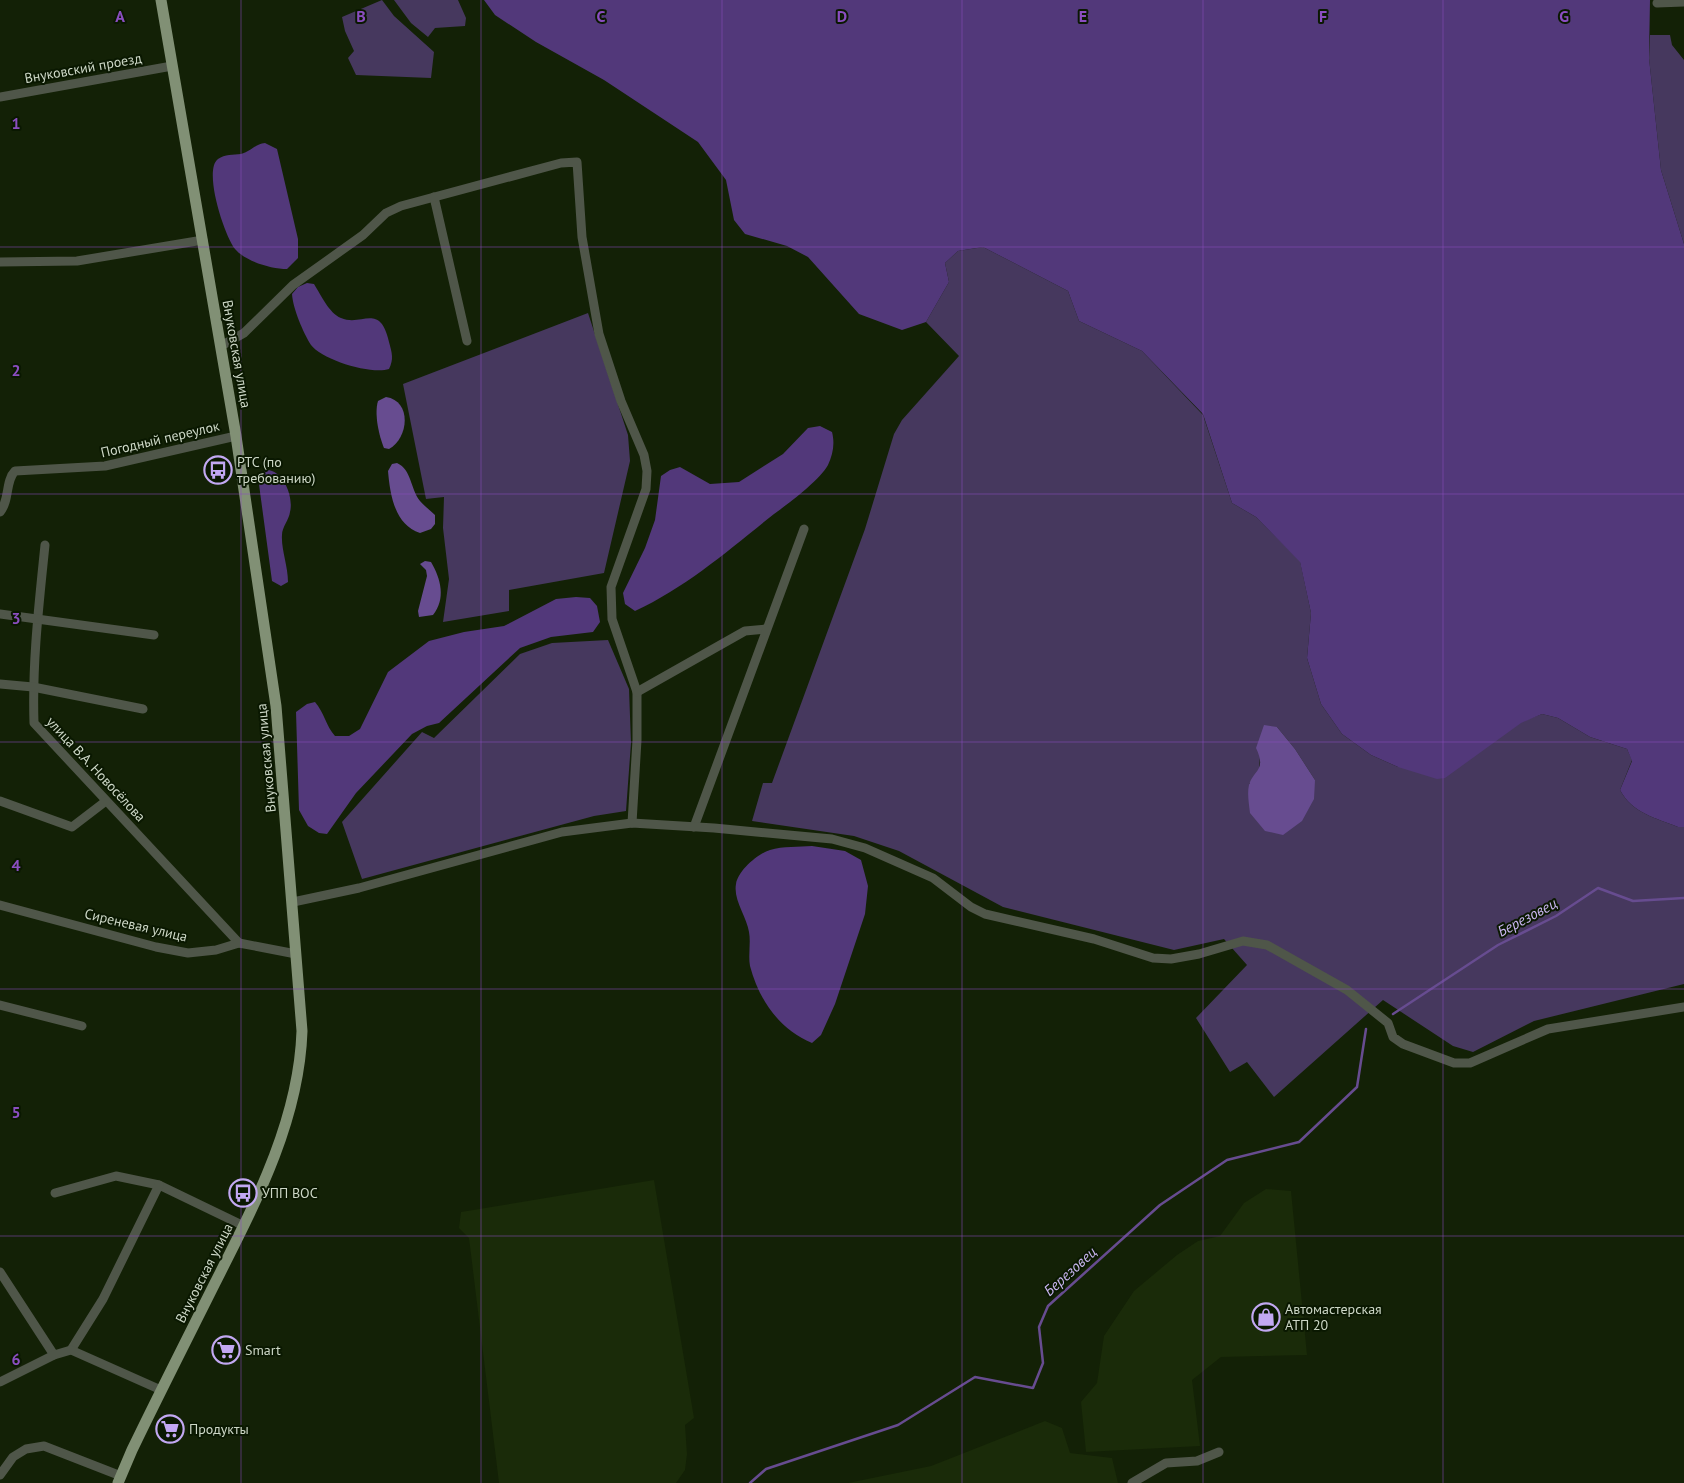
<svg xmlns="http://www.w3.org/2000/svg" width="1684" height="1483" font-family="'PT Sans',sans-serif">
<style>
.built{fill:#1a2b09}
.green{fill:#46385e;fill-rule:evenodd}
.forest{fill:#52387a}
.water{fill:#674c90}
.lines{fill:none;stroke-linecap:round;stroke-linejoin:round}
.stream{stroke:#674c90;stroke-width:2.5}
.minor{stroke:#4f5649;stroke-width:9}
.major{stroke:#819075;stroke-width:11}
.grid{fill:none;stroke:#8b4ec0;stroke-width:1;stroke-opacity:0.55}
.labels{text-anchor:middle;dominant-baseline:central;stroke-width:4;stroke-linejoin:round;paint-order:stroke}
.street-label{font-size:14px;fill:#cdd7c6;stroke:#0a1801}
.poi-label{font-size:14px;fill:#cdd7c6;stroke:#0a1801;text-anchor:start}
.water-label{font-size:15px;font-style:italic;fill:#cab6f1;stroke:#0a1801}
.grid-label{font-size:16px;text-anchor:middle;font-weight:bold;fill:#8b4ec0;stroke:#0a1801;stroke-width:4;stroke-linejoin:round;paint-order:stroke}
</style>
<rect width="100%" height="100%" fill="#132106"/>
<!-- built -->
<g class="built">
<path d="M654,1180l40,238 -9,7 2,29 -2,16 -9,13h-177l-30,-245 -10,-10 2,-16z"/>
<path d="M1266,1189l25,2 16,164 -86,2 -29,23 8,66 -114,6 -5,-50 16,-19 7,-47 30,-45 43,-36 21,-14 22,-5 24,-33z"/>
<path d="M1045,1421l17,7 8,25 42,5 6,25h-270l83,-17z"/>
</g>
<!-- green -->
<g class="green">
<path d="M382,0l12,16 40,36 -3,26 -75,-3 -8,-17 6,-7 -9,-20 -3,-14z"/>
<path d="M394,0h64l8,18 -1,8 -30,2 -7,9 -17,-14z"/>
<path d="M1650,35h20l2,10 12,15v184l-23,-74 -12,-112z"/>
<path d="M983,247l85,44 11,30 63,30 61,64 29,88 24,14 44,44 11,52 -4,45 14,46 21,30 29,21 27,12 144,-53 16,4 32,19 37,12 5,11 -12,30c12,23 36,28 58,37h6v157l-150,37 -61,31 -20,-6 -70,-46 -109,97 -27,-35 -17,10 -34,-54 51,-53 -23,-26 -50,11 -171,-43 -104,-56 -45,-15 -102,-15 11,-38h9l93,-254 29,-95 8,-14 57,-64 -33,-34 23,-40 -4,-19 13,-12zM1277,727l18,22 20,31 -66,4 10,-13 1,-15z"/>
<path d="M588,313l40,122 2,26 -26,112 -95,17v21l-66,11 6,-43 -6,-51 1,-31 -18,2 -23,-115z"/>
<path d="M608,640l21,49 2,54 -5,68 -32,5 -232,63 -20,-57 80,-90 12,6 86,-84 32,-11z"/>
</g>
<!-- forest -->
<g class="forest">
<path d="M484,0h1166l-1,58 12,112 23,74v583h-6c-22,-9 -46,-14 -58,-37l12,-29 -5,-12 -37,-12 -32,-19 -16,-4 -21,9 -76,55 -8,1 -39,-12 -27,-12 -29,-21 -21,-30 -14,-46 4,-45 -11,-51 -44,-45 -24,-14 -29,-89 -61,-63 -63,-30 -11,-30 -85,-44 -25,4 -13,12 4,19 -23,40 -24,8 -43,-16 -51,-57 -21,-11 -42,-12 -11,-14 -8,-40 -28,-38 -94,-62 -68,-38 -41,-27z"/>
<path d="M265,143l12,6 21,90v19l-11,11c-16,0 -42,-8 -52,-20 -11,-14 -32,-79 -17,-90 7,-5 15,-4 23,-5 9,-2 14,-10 24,-11z"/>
<path d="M307,283l7,1c7,11 15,29 27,34 21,9 39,-16 48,24 3,11 5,17 0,27 -17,6 -67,-9 -78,-24 -8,-13 -18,-36 -19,-51l6,-7z"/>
<path d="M820,426l12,6c3,12 1,22 -4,33 -8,15 -40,39 -54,49 -44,35 -87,73 -139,97l-10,-7 -2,-11 22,-45 10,-28 6,-44 9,-6 10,-3 30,17 29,-2 44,-28 25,-26z"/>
<path d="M266,470c17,-1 28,27 24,42 -1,8 -8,15 -8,23 -1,14 6,31 6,47l-7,4 -9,-5 -14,-104z"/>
<path d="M576,597l14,1 7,8 3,16 -7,10 -42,5 -31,11 -81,75 -12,3 -15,8 -56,59 -29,41 -8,-1 -11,-7 -9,-16 -3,-98 11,-8 8,-2c9,10 11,24 20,34h14l11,-7 28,-57 41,-31 35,-9 40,-6 52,-27z"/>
<path d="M812,846l33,5 16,9 7,26 -3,28 -30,90 -14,31 -9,8c-33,-14 -53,-43 -62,-77 -2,-11 1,-23 -1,-34 -2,-15 -16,-32 -13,-48 2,-13 21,-30 34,-34 13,-4 29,-3 42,-4z"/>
</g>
<!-- water -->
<g class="water">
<path d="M386,397c26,4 23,41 3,52l-5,-1c-5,-12 -10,-34 -6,-47z"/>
<path d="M397,463c15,7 13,25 23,38 4,5 10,9 15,14v9l-4,5 -11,4c-25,-8 -30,-38 -32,-62l4,-7z"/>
<path d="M425,561l6,1c10,17 15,37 2,53l-14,2 -1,-6 9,-35 -1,-6 -6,-6z"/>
<path d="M1264,725l13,2 18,22 20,31 -1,19 -12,22 -19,14 -18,-4 -15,-18c-1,-9 -3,-20 -1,-28 4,-15 18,-14 7,-37z"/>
</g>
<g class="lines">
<!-- stream -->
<g class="stream">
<path d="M1393,1014l105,-69 58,-29 42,-28 35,13 51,-3"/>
<path d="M750,1483l16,-14 132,-44 77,-48 58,11 10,-25 -4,-36 9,-21 112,-101 67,-45 72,-18 58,-55 9,-58"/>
</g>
<!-- minor -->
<g class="minor">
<path d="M1657,3l27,-1"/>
<path d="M0,97l172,-31"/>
<path d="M434,197l33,144"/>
<path d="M0,262l77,-1 126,-21"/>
<path d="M221,346l23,-13 49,-48 70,-50 23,-22 15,-7 160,-43 16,-1 5,75 17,97 22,67 23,54 3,16 -1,18 -35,98 1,32 25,73v48l-5,83"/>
<path d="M0,512c10,-12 5,-31 15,-41l90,-5 131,-30"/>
<path d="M45,545c-6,59 -13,118 -11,178l205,220"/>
<path d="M0,614l154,21"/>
<path d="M0,684l33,3 110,22"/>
<path d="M637,692l108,-61 21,-2"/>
<path d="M0,801l72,26 34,-26"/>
<path d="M694,827l110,-298"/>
<path d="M293,902l66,-14 203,-56 70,-9 82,5 118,11 33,9 68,30 38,29 14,7 109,25 59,19 18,1 28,-5 44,-13 24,4 80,45 41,33 5,14 10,7 51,19h16l78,-34 136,-22"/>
<path d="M0,905l156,42 32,6 28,-3 23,-7 57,11"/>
<path d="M0,1005l82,21"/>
<path d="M55,1193l61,-17 43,9 85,41"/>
<path d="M0,1272l54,83"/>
<path d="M71,1350l32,-51 56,-114"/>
<path d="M0,1382l54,-27 17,-5 90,40"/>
<path d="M0,1475l13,-18 13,-8 18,-3 77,30"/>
<path d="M1132,1483l34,-20 31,-2 22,-9"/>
</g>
<!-- major -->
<path class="major" d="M118,1483l14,-33c27,-56 55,-111 83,-167 40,-79 84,-162 87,-252l-26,-325 -40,-270 -75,-436"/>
</g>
<!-- grid -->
<path class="grid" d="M241,0v1483M481,0v1483M722,0v1483M962,0v1483M1203,0v1483M1443,0v1483M0,247h1684M0,494h1684M0,742h1684M0,989h1684M0,1236h1684"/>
<!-- icons -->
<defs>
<g id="bus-ring" transform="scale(1.4375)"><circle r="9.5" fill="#0a1801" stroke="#c2a8f2" stroke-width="1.5"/><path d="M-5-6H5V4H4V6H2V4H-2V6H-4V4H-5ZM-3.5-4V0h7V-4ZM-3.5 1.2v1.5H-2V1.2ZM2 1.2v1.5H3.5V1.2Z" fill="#c2a8f2"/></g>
<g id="shop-ring" transform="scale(1.4375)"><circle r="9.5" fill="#0a1801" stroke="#c2a8f2" stroke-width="1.5"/><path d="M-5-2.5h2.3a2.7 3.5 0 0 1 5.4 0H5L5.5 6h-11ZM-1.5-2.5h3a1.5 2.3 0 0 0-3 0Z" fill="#c2a8f2"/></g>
<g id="supermarket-ring" transform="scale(1.4375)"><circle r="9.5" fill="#0a1801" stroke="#c2a8f2" stroke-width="1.5"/><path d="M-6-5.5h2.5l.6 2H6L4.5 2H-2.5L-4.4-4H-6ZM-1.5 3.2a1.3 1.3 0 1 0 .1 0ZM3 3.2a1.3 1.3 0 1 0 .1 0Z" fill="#c2a8f2"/></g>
</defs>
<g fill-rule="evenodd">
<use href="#bus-ring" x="218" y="470"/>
<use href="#bus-ring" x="243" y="1193"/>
<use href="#shop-ring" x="1266" y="1317"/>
<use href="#supermarket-ring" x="226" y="1350"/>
<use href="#supermarket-ring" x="170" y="1429"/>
</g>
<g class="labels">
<!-- street labels -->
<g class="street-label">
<text transform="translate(83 68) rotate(-10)">Внуковский проезд</text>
<text transform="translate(237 354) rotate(80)">Внуковская улица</text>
<text transform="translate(160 439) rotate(-13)">Погодный переулок</text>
<text transform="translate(266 758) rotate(-95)">Внуковская улица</text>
<text transform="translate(96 769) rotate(47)">улица В.А. Новосёлова</text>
<text transform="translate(136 925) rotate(13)">Сиреневая улица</text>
<text transform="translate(204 1273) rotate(-63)">Внуковская улица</text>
</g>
<!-- poi labels -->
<g class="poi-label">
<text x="237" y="462">РТС (по<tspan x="237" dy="16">требованию)</tspan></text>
<text x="262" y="1193">УПП ВОС</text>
<text x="1285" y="1309">Автомастерская<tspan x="1285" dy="16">АТП 20</tspan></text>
<text x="245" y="1350">Smart</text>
<text x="189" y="1429">Продукты</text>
</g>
<!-- water labels -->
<g class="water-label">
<text transform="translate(1527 917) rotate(-28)">Березовец</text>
<text transform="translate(1070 1271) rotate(-42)">Березовец</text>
</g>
</g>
<g class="grid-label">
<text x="120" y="22">A</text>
<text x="361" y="22">B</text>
<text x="601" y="22">C</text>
<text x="842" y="22">D</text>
<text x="1083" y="22">E</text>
<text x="1323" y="22">F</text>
<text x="1564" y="22">G</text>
<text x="16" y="129">1</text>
<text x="16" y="376">2</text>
<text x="16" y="624">3</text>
<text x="16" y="871">4</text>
<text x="16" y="1118">5</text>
<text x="16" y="1365">6</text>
</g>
</svg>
